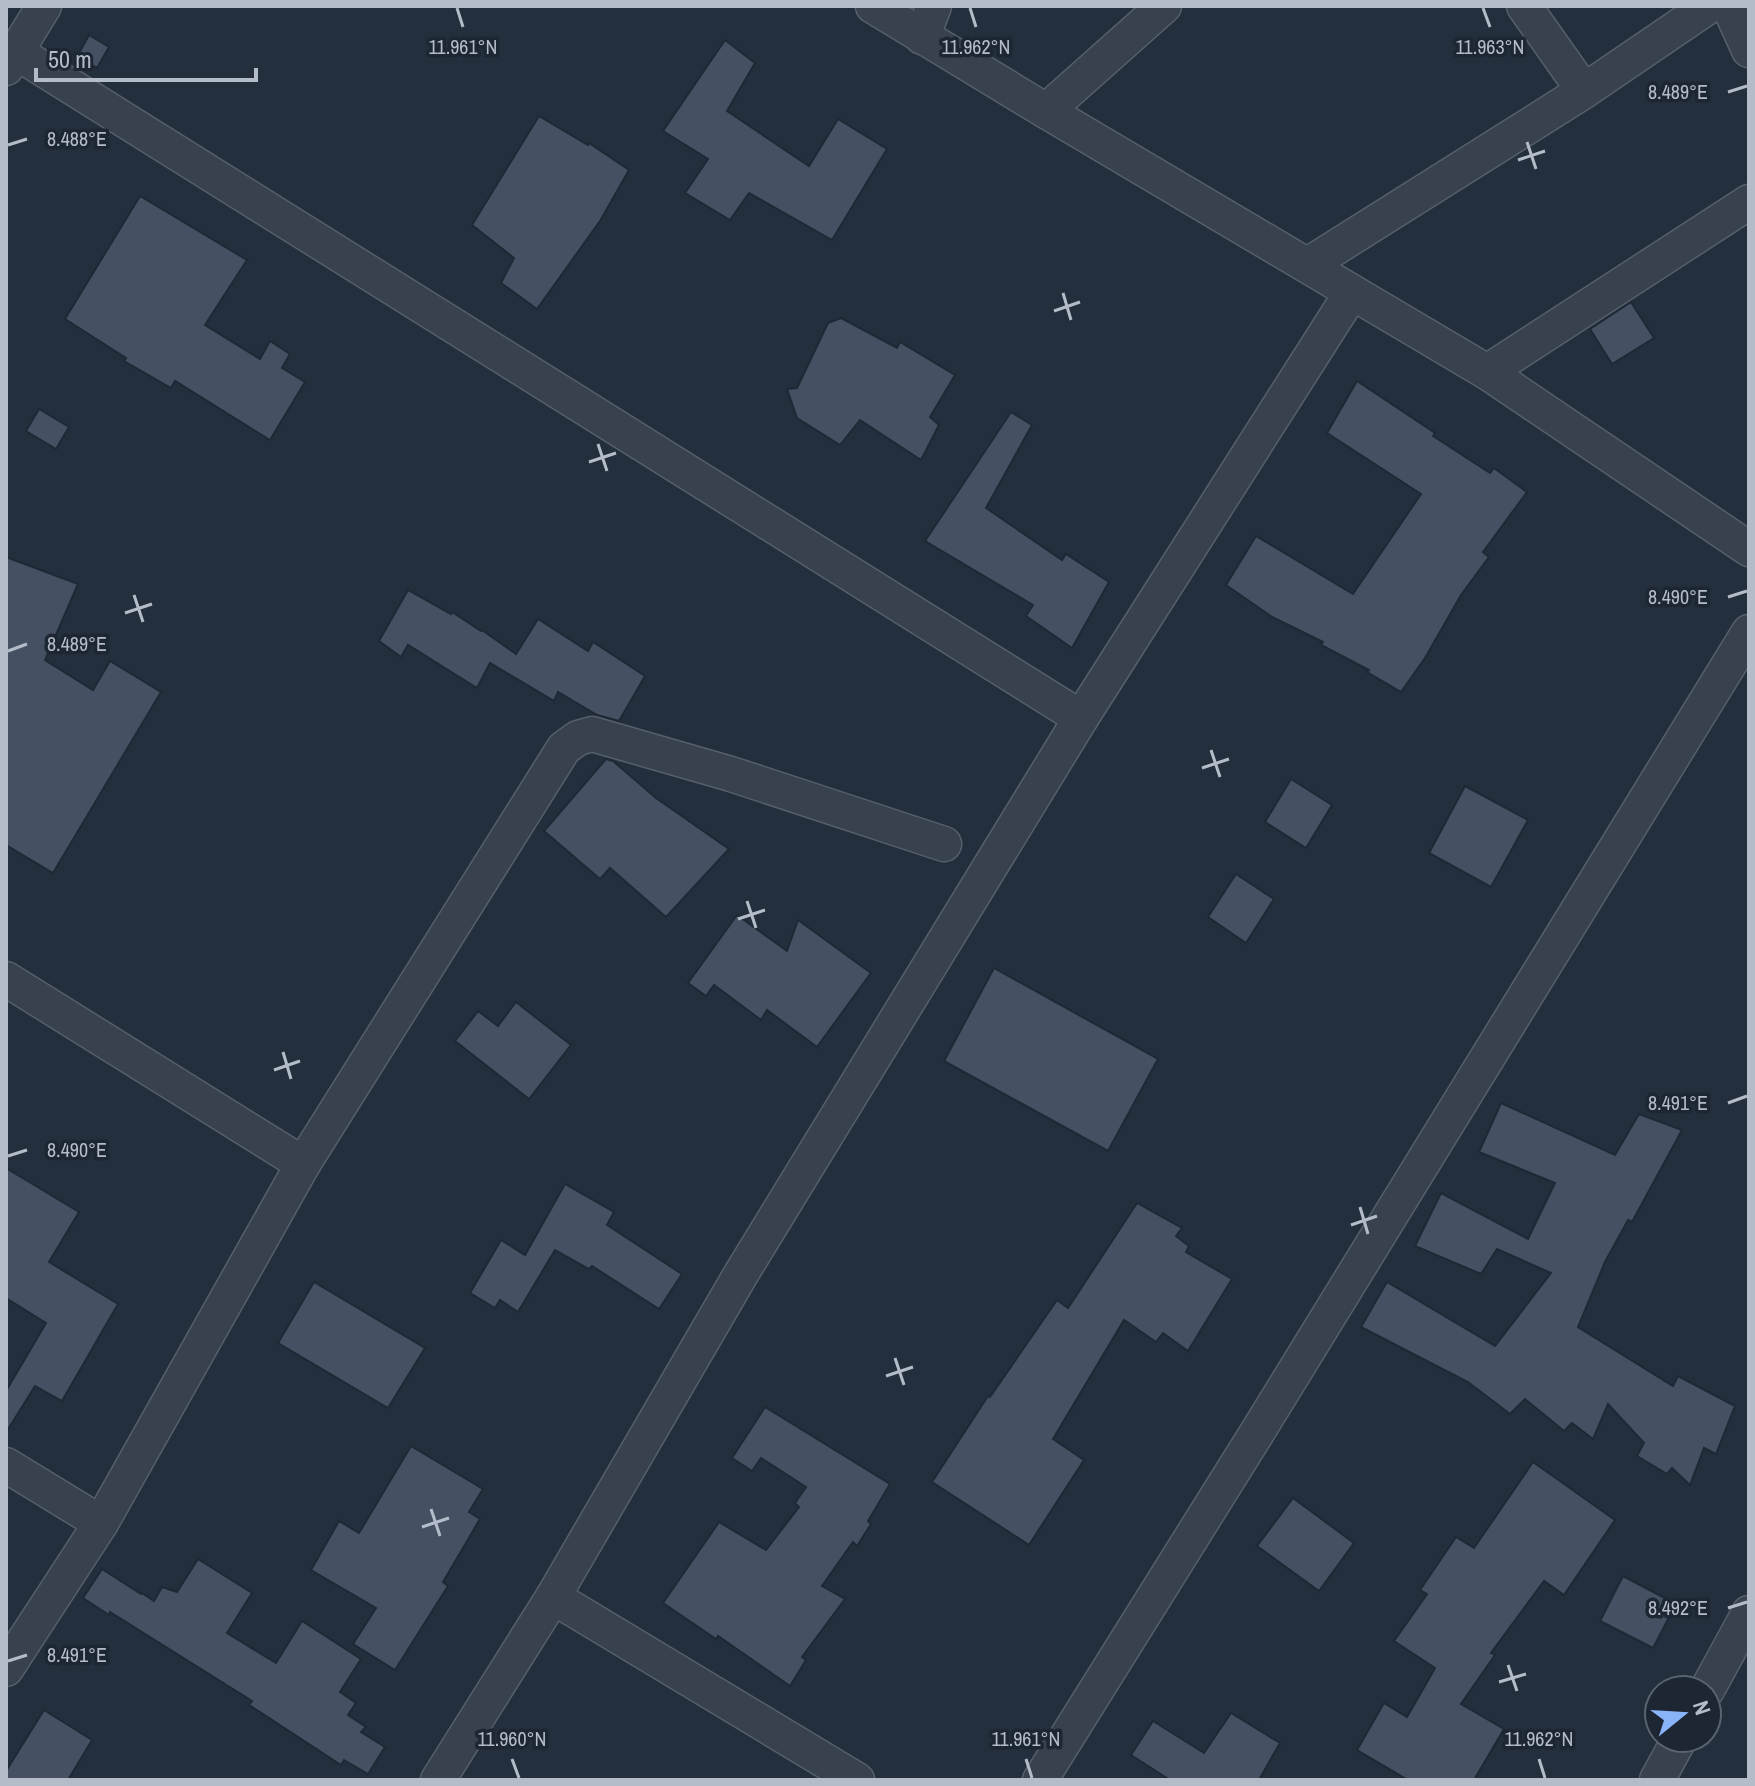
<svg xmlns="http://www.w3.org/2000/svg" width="1755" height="1786" font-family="'Archivo Narrow',sans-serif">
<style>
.building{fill:#455162;stroke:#1f2835;stroke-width:2}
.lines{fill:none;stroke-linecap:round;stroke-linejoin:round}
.minor-casing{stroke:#565f6c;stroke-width:37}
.minor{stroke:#38414e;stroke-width:34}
.ticks{fill:none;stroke:#b4bcc9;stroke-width:3}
.ticks-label{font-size:20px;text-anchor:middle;fill:#b4bcc9;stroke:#1d2633;stroke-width:7;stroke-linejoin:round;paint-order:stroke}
</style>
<rect width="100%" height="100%" fill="#242f3e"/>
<!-- building -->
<g class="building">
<path d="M89,35l20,12 -12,21 -20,-11z"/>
<path d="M725,40l30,23 -28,48 82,55 29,-47 49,30 -55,91 -83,-47 -19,27 -45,-27 23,-34 -45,-28z"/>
<path d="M539,116l49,29 1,-2 40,27 -29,51 -63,88 -36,-26 13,-25 -42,-33z"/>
<path d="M140,196l107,64 -42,65 55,34 10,-18 20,13 -8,14 23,14 -35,58 -95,-59 -4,7 -47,-27 2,-3 -61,-39z"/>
<path d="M1631,302l23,36 -42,26 -22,-35z"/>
<path d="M841,318l56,30 3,-6 55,33 -25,42 9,8 -18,35 -61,-40 -20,25 -43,-27 -10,-29 10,-1 31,-65z"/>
<path d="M1357,381l78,52 -2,3 57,37 4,-5 33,24 -44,60 6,5 -28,38 -36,63 -24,34 -34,-20 2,-2 -48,-25 2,-3 -51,-25 -46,-32 30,-49 97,58 68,-100 -94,-61z"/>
<path d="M39,409l30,18 -13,22 -30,-18z"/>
<path d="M1011,412l21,13 -46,83 76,52 4,-6 43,28 -37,66 -46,-32 7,-11 -108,-64z"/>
<path d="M6,557l72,27 -33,76 48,30 17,-29 51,31 -108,181 -47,-28z"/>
<path d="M408,590l43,24 1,-2 29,19 1,-1 34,24 22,-35 50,32 5,-9 52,34 -26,45 -22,-6 -39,-23 -4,9 -64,-38 -13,25 -69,-43 -7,12 -22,-16z"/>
<path d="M606,759l7,2 43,37 73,51 -63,68 -56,-49 -10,11 -56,-48z"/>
<path d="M1291,779l41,26 -26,43 -41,-26z"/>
<path d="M1465,786l63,34 -37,67 -62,-34z"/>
<path d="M1236,874l38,25 -28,44 -38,-26z"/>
<path d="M737,915l50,36 11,-31 73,53 -54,74 -50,-37 -6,10 -47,-35 -8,11 -18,-13z"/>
<path d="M994,968l164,91 -50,92 -164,-90z"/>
<path d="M516,1002l55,43 -42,54 -74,-58 23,-30 20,15z"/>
<path d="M1501,1103l114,52 24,-41 43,16 -50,92 -4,-2 -23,42 -27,65 95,59 5,-10 57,30 -19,48 -12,-6 -14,37 -18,-17 -5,6 -30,-18 7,-13 -36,-39 -15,35 -21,-16 -8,8 -39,-32 -15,15 -42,-32 -107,-55 26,-45 108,64 56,-73 -54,-24 -16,25 -66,-28 26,-53 87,46 27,-56 -76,-31z"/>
<path d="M6,1168l73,44 -30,50 69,42 -56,97 -27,-15 -28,45 -1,-40 40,-68 -40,-25z"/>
<path d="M565,1184l49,28 -7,13 75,49 -23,35 -67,-43 -3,3 -34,-19 -37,62 -18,-12 -5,8 -25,-15 31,-53 24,15z"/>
<path d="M1137,1203l45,25 -6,8 13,10 -3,6 46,27 -44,72 -25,-18 -7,9 -32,-22 -71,119 31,21 -55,85 -97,-63 56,-86 2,1 67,-97 11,8z"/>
<path d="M314,1282l111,66 -37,60 -110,-65z"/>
<path d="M765,1407l125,77 -22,37 3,3 -14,22 -4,-4 -31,44 23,13 -43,58 4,3 -16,26 -72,-50 -2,3 -53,-36 56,-81 47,28 33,-43 -4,-4 11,-16 -45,-29 -9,13 -20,-13z"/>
<path d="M411,1446l72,43 -14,23 11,7 -37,63 5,4 -53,84 -42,-26 23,-36 -65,-38 28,-49 20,12z"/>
<path d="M1533,1462l82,58 -51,75 -20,-14 -53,72 4,2 -34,49 43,25 -30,51h-66l-51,-30 27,-47 23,14 28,-49 -41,-27 33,-47 -7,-4 36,-53 18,11z"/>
<path d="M1293,1498l61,45 -35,48 -62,-45z"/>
<path d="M198,1559l54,34 -25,40 49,30 26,-42 59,38 -21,33 16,11 -8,12 18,12 -5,5 24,15 -17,27 -24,-14 -3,5 -92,-60 3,-4 -142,-89 -1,3 -26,-17 19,-29 39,25 1,-1 12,8 8,-14 15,5z"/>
<path d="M1623,1576l53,28 -23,44 -53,-27z"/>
<path d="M44,1710l48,30 -24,40h-62v-9z"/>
<path d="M1231,1713l49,30 -21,37h-89l-39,-25 22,-34 51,32z"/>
</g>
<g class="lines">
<!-- minor casing -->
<g class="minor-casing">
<g id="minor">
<path d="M873,6l173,105 441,261 262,177"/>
<path d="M1524,6l60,85"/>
<path d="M1729,6l20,44"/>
<path d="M922,37l12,-31"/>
<path d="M16,52l1065,666"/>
<path d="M6,68l38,-62"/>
<path d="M1046,111l118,-105"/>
<path d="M1308,265l276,-174 125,-85"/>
<path d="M1487,372l262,-170"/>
<path d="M6,979l297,185"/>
<path d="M6,1465l95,58"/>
<path d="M553,1597l304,183"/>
<path d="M6,1669l95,-146 202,-359 261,-416 14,-10 14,-4 139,40 213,70"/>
<path d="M1707,1690l42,-77"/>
<path d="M438,1780l115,-183 188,-323 340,-556 271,-426"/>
<path d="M1040,1780l218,-349 491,-799"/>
<path d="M1657,1780l23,-42"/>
</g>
</g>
<!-- minor -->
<use href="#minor" class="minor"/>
</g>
<!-- ticks -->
<path class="ticks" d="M457,8l6,19M970,8l6,19M1483,8l7,19M1728,92l19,-6M1527,142l9,27M8,145l19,-6M1518,160l27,-9M1063,293l8,27M1054,311l26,-9M598,444l9,27M589,462l27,-9M134,595l9,27M1728,597l19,-6M125,613l27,-9M8,651l19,-7M1211,750l9,27M1202,768l27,-9M747,901l9,27M738,919l27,-9M283,1052l8,27M274,1070l26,-9M1728,1103l19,-7M8,1156l19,-6M1360,1207l8,27M1351,1225l26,-9M895,1358l9,27M886,1376l27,-9M431,1509l9,27M422,1527l27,-9M1728,1608l19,-6M8,1661l19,-6M1508,1665l9,26M1499,1682l27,-8M512,1759l7,19M1026,1759l6,19M1539,1759l6,19"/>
<g class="ticks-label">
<text x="463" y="54">11.961°N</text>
<text x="976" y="54">11.962°N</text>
<text x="1490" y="54">11.963°N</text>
<text x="1678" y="99">8.489°E</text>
<text x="77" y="146">8.488°E</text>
<text x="1678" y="604">8.490°E</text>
<text x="77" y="651">8.489°E</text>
<text x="1678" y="1110">8.491°E</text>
<text x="77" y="1157">8.490°E</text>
<text x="1678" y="1615">8.492°E</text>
<text x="77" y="1662">8.491°E</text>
<text x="512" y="1746">11.960°N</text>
<text x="1026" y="1746">11.961°N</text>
<text x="1539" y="1746">11.962°N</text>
</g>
<!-- border -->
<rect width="1755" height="1786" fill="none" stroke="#b4bcc9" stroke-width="16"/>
<!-- north arrow -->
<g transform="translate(1683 1714) rotate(72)"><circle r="38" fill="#1d2633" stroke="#59626f" stroke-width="2"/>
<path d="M0-6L14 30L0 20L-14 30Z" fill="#8ab4f8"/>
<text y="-12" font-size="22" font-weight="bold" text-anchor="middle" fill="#b4bcc9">N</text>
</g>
<!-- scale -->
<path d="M36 68v12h220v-12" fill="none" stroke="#b4bcc9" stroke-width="4"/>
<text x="48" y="68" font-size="24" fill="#b4bcc9" stroke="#1d2633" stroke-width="6" paint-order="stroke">50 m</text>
</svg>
